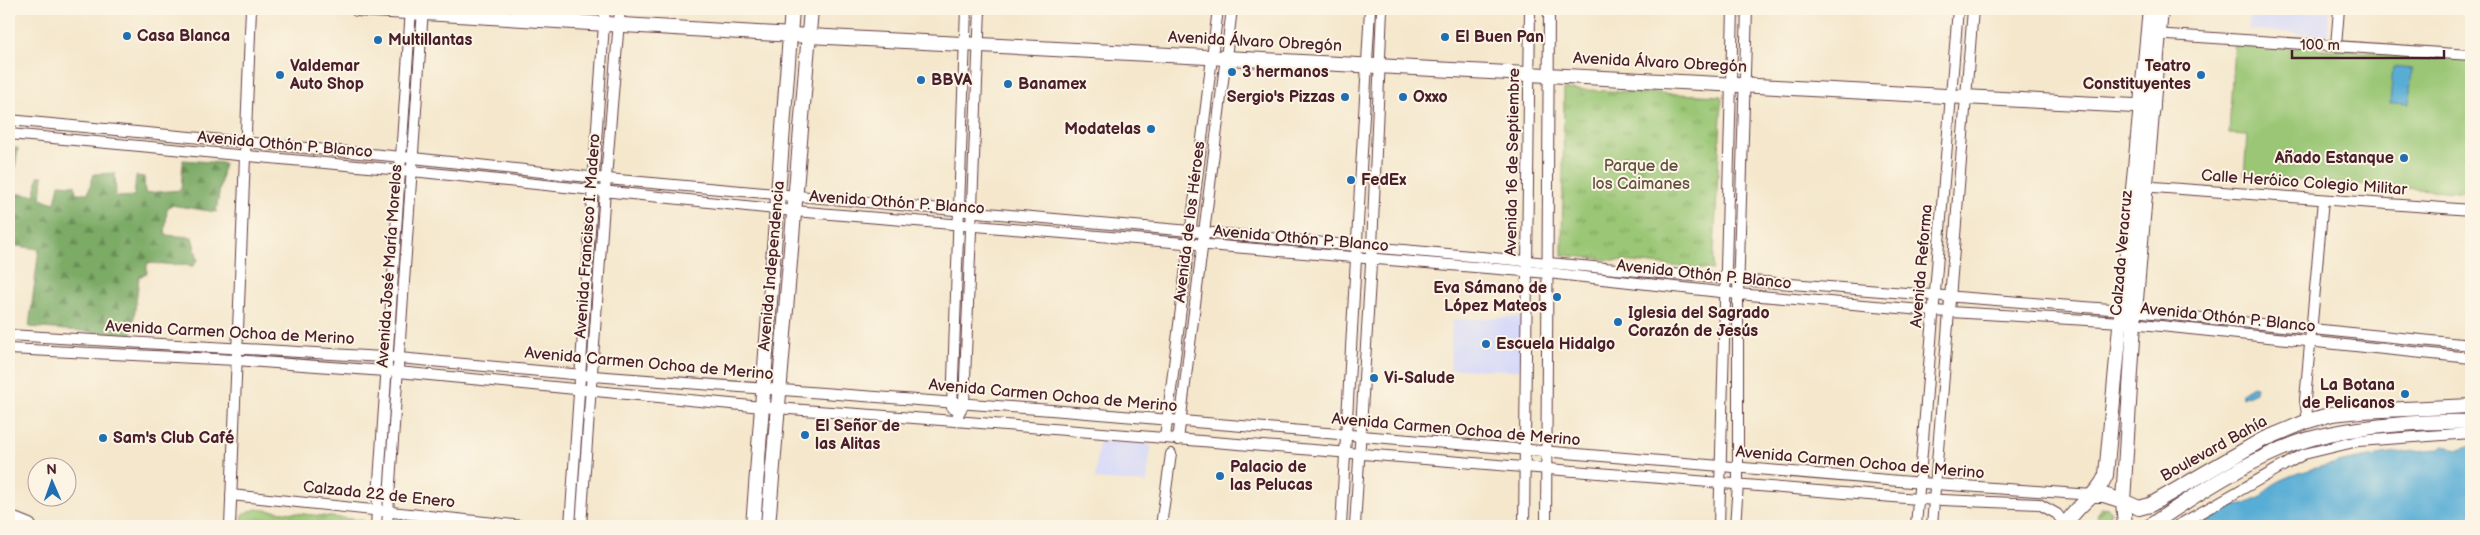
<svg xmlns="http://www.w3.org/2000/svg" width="2480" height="535" font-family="'Balsamiq Sans',sans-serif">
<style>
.built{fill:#d5d8f9}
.grass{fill:#9ac674;stroke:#727250}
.forest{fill:url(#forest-firs);stroke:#626548}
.park{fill:url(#park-tufts);stroke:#727250}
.garden{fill:url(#garden-furrows);stroke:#727250}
.water{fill:#59add5;stroke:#526680}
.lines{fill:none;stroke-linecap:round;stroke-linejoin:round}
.minor-casing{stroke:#643d43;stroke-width:12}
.major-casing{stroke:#643d43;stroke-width:16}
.minor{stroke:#fff;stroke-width:10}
.major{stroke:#fff;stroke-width:14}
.poi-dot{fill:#1f6fb2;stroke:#fcf5e5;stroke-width:2}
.labels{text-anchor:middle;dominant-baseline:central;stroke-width:4;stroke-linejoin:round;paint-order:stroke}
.poi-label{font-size:16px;font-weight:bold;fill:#4a1f2b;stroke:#fcf5e5;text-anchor:start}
.street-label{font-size:16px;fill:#4a1f2b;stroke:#fcf5e5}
.park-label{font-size:16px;fill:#625141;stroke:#fcf5e5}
</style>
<defs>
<pattern id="forest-firs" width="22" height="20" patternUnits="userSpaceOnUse" patternTransform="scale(1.25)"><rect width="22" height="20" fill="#7bab66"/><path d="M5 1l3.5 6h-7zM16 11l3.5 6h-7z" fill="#678b54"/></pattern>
<pattern id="park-tufts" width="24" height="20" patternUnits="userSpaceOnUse" patternTransform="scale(1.25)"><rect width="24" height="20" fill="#9ac674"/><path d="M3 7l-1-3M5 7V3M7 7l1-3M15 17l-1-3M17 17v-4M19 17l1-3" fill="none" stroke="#80a05f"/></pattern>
<pattern id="garden-furrows" width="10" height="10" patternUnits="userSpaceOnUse" patternTransform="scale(1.25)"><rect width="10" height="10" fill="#9ac674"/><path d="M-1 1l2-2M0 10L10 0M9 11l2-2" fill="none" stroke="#80a05f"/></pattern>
</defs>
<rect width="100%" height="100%" fill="#fcf5e5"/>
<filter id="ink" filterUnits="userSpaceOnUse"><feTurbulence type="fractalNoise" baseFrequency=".02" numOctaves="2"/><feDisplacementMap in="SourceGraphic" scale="10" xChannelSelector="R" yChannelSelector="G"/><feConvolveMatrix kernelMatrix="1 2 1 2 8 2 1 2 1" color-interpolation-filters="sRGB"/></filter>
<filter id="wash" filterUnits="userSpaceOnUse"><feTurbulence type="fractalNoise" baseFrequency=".0096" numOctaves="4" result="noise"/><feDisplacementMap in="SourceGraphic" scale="20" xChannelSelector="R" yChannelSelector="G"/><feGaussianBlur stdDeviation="1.12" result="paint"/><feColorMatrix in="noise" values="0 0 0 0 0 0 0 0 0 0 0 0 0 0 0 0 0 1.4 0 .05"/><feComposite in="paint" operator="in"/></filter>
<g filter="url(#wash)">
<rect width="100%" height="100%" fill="#f4e7cc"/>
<!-- built -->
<g class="built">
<path d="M2251,9h78l-1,26 -80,-5z"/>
<path d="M1521,317l-1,53 -70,-1 2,-49z"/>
<path d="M1099,440l52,5 -4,38 -52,-4z"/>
</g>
<!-- grass -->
<path class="grass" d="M2234,43l237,16v134l-227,-17 3,-41 -18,-1z"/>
<!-- forest -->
<path class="forest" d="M9,148h9l-7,45 24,2 3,-19h5l-2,23 14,4 4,-19 16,1 1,8h12l6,-19 21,-1 1,24 18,-1 2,-20 8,1 1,16 36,-3 2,-30 41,3 -8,49 -45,-7 -4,4 -2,26 27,2 6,23 -5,6 -46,-3v10l-8,4 -7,58 -103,-8 10,-78 -30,-4z"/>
<!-- park -->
<g class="park">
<path d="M1564,89l158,7 -9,174 -151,-15z"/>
<path d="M256,509l105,11 6,3v3h-126l2,-12z"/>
</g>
<!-- garden -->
<path class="garden" d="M2102,507l6,1 3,4 -1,6 -4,3 -7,-2 -2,-4z"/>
<!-- water -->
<g class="water">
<path d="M2393,67l19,2 -3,35 -19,-1z"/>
<path d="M2252,386l4,1 -1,5 -13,6 -1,-5z"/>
<path d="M2443,446l16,3 9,-3 3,1v79h-286l36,-20 22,-1 18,-8c15,-32 144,-46 179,-48z"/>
</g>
</g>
<g filter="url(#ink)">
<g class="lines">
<!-- minor casing -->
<g class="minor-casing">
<g id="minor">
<path d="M2153,34l318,21"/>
<path d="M2336,46l3,-37"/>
<path d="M9,120l404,38 194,21 1132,101 384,30 348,35"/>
<path d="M9,134l403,37 382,40 754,62 190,21 195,17 189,11 349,36"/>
<path d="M2140,186l331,24"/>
<path d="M9,335l390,23 194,18 458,34 884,74 158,11"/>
<path d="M9,349l227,11 162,12 364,35 193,14 963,78 121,5 18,10 9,12"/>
<path d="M952,408l14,-399"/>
<path d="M955,421l9,-18 16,-394"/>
<path d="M2308,421l-3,-21 18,-200"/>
<path d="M1165,438l53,-429"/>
<path d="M1178,440l54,-431"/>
<path d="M231,495l292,31"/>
<path d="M230,526l21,-517"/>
<path d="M376,526l35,-517"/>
<path d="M387,526l36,-517"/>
<path d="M570,526l35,-517"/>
<path d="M581,526l24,-336 15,-181"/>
<path d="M1161,526l10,-72"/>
<path d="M1341,526l29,-517"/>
<path d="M1355,526l17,-279 10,-238"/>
<path d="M1524,526l6,-517"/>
<path d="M1546,526l3,-517"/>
<path d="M1719,526l14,-517"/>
<path d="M1735,526l3,-42v-190l9,-285"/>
<path d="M1916,526l42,-517"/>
<path d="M1932,526l41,-517"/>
<path d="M2177,526l127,-72 54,-13 113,-8"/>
</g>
</g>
<!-- major casing -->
<g class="major-casing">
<g id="major">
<path d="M357,9l452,27 1344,71"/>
<path d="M2161,9l-27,314 -11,178 16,7 11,-3 110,-64 48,-20 24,-7 29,-3 110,-5"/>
<path d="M2093,495h11l19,6 2,25"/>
<path d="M9,518l20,8"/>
<path d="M753,526l39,-517"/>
<path d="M768,526l43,-517"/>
<path d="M2065,526c12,-23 32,-29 41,-51l44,-466"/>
<path d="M2150,526c44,-31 111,-74 163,-88 43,-12 113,-17 158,-16"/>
</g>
</g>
<!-- minor -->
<use href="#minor" class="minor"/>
<!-- major -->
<use href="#major" class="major"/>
</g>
</g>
<!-- markers -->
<g class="poi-dot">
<circle cx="127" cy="36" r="5"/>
<circle cx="1445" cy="37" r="5"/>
<circle cx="378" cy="40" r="5"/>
<circle cx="1232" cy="72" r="5"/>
<circle cx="280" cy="75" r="5"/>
<circle cx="2201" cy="75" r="5"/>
<circle cx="921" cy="80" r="5"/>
<circle cx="1008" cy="84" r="5"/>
<circle cx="1345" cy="97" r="5"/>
<circle cx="1403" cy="97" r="5"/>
<circle cx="1151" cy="129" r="5"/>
<circle cx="2404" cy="158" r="5"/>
<circle cx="1351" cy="180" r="5"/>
<circle cx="1557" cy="297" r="5"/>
<circle cx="1618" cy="322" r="5"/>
<circle cx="1486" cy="344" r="5"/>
<circle cx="1374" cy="378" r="5"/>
<circle cx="2405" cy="394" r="5"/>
<circle cx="805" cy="435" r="5"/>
<circle cx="103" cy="438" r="5"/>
<circle cx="1220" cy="476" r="5"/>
</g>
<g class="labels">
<!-- poi labels -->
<g class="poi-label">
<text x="137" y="36">Casa Blanca</text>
<text x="1455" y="37">El Buen Pan</text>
<text x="388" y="40">Multillantas</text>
<text x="290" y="66">Valdemar<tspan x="290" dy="18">Auto Shop</tspan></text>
<text x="2191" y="66" text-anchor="end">Teatro<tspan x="2191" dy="18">Constituyentes</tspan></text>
<text x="1242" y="72">3 hermanos</text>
<text x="931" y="80">BBVA</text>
<text x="1018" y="84">Banamex</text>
<text x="1335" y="97" text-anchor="end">Sergio's Pizzas</text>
<text x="1413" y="97">Oxxo</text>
<text x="1141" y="129" text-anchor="end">Modatelas</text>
<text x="2394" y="158" text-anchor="end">Añado Estanque</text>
<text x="1361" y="180">FedEx</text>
<text x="1547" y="288" text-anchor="end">Eva Sámano de<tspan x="1547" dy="18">López Mateos</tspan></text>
<text x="1628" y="313">Iglesia del Sagrado<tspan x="1628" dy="18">Corazón de Jesús</tspan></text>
<text x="1496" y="344">Escuela Hidalgo</text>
<text x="1384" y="378">Vi-Salude</text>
<text x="2395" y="385" text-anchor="end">La Botana<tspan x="2395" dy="18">de Pelicanos</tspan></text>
<text x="815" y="426">El Señor de<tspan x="815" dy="18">las Alitas</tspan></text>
<text x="113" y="438">Sam's Club Café</text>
<text x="1230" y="467">Palacio de<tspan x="1230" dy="18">las Pelucas</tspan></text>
</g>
<!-- street labels -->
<g class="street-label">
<text transform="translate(1255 42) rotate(3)">Avenida Álvaro Obregón</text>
<text transform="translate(1660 63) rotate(3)">Avenida Álvaro Obregón</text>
<text transform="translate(285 145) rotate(5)">Avenida Othón P. Blanco</text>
<text transform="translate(1513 162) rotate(-89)">Avenida 16 de Septiembre</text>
<text transform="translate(2304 183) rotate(4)">Calle Heróico Colegio Militar</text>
<text transform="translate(897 203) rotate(4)">Avenida Othón P. Blanco</text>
<text transform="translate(1190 222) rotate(-83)">Avenida de los Héroes</text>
<text transform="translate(588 236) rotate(-86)">Avenida Francisco I. Madero</text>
<text transform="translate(1301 239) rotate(5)">Avenida Othón P. Blanco</text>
<text transform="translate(2122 253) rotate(-85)">Calzada Veracruz</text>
<text transform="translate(390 266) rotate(-86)">Avenida José María Morelos</text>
<text transform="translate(772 266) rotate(-85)">Avenida Independencia</text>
<text transform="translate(1922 266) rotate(-85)">Avenida Reforma</text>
<text transform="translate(1704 275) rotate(6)">Avenida Othón P. Blanco</text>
<text transform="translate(2228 318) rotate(6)">Avenida Othón P. Blanco</text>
<text transform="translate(230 333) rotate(3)">Avenida Carmen Ochoa de Merino</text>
<text transform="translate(649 364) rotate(5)">Avenida Carmen Ochoa de Merino</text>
<text transform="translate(1053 396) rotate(5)">Avenida Carmen Ochoa de Merino</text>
<text transform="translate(1456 430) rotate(5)">Avenida Carmen Ochoa de Merino</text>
<text transform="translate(2214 449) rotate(-29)">Boulevard Bahía</text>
<text transform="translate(1860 463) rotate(5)">Avenida Carmen Ochoa de Merino</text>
<text transform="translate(379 495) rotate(6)">Calzada 22 de Enero</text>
</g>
<!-- park labels -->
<g class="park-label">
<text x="1641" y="166">Parque de<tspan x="1641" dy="18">los Caimanes</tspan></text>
</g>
</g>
<!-- margin -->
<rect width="2480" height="535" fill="none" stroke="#fcf5e5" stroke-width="30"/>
<!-- north arrow -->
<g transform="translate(52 482) rotate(358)"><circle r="24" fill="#fcf5e5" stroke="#b59f9b"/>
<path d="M0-4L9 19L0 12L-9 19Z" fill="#1f6fb2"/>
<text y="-8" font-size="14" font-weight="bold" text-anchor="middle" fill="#4a1f2b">N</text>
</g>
<!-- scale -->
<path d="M2292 50v8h152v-8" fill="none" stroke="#4a1f2b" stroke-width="2.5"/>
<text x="2300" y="50" font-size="15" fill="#4a1f2b" stroke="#fcf5e5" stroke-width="4" paint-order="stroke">100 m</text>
</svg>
